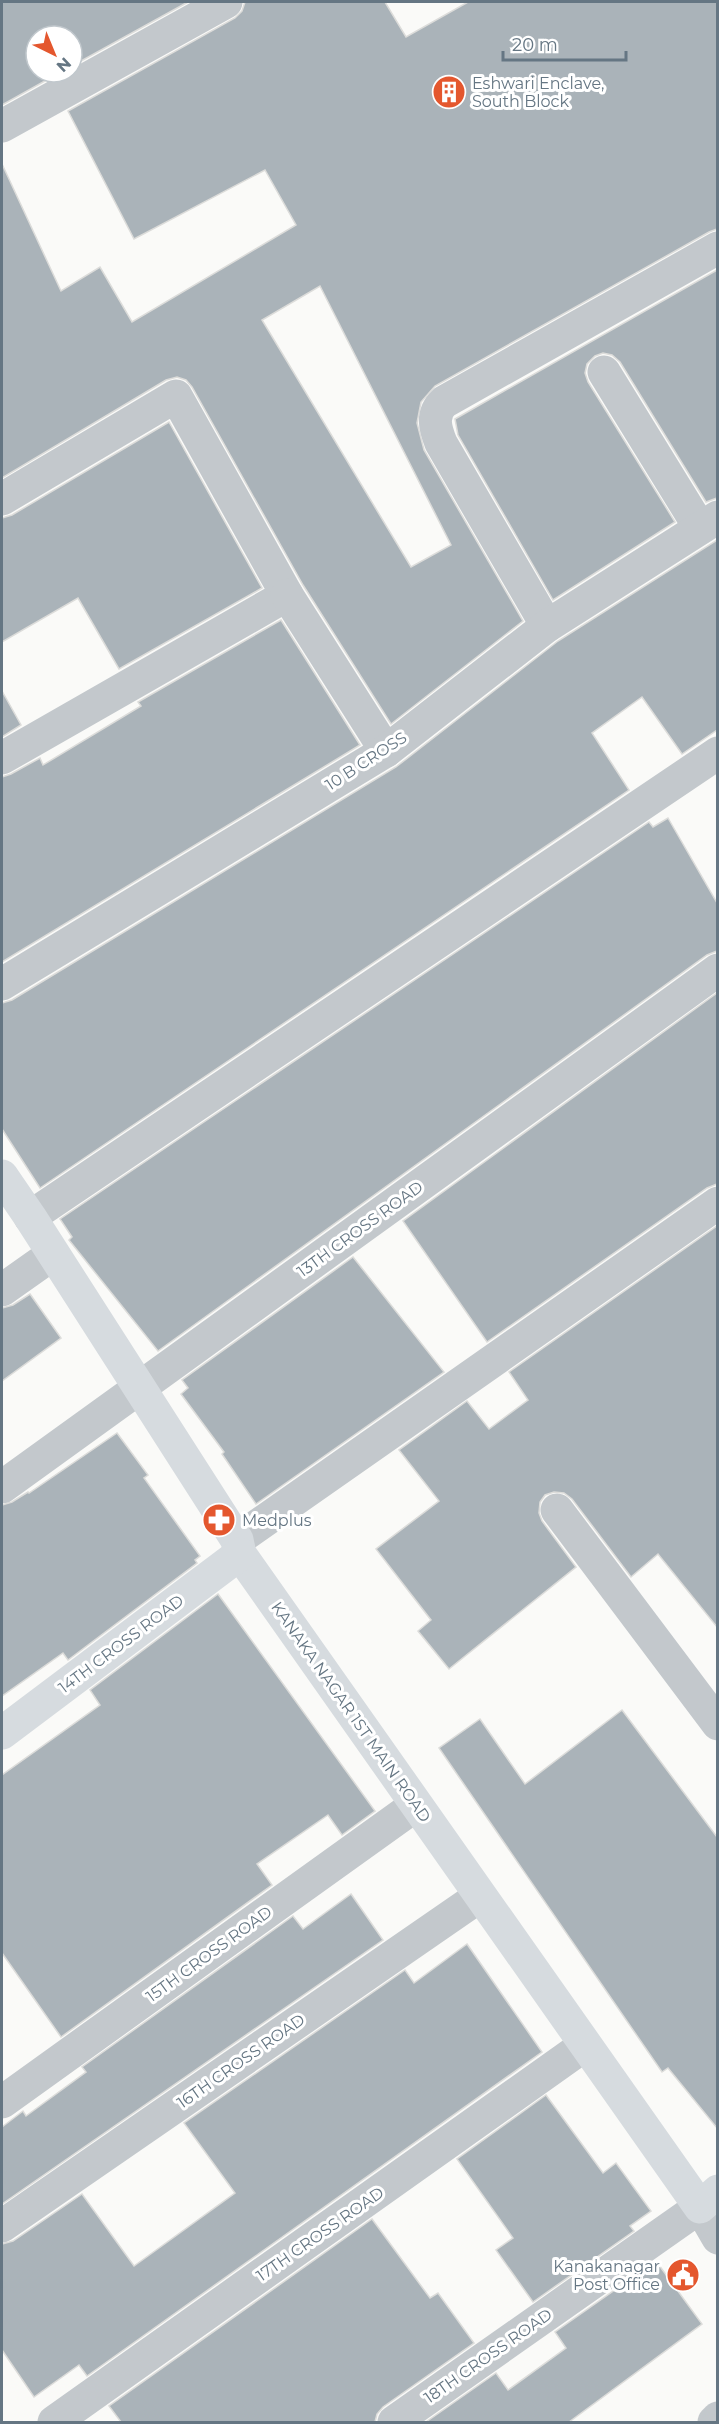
<svg xmlns="http://www.w3.org/2000/svg" width="719" height="2424" font-family="Montserrat,sans-serif">
<style>
.building{fill:#aab3b9;stroke:#dcdcda;stroke-width:1.5;fill-rule:evenodd}
.lines{fill:none;stroke-linecap:round;stroke-linejoin:round}
.street{stroke:#c3c8cc;stroke-width:33}
.secondary{stroke:#d6dbdf;stroke-width:33}
.labels{text-anchor:middle;dominant-baseline:central;stroke-width:6;stroke-linejoin:round;paint-order:stroke}
.poi-label{font-size:16px;fill:#657683;stroke:#fff;text-anchor:start}
.street-label{font-size:16px;fill:#657683;stroke:#fff}
</style>
<rect width="100%" height="100%" fill="#fafaf8"/>
<!-- building -->
<g class="building">
<path d="M2,2h186l-116,64v-30h-36v36h25l-59,33z"/>
<path d="M245,2h140l21,35 62,-35h249v227l-8,3 -274,154 -14,16 -4,21 7,27 99,171 -132,103 -88,-139 -111,-198 -6,-7 -9,-3 -11,3 -164,98v-314l59,127 39,-24 32,55 164,-97 -31,-55 -131,69 -66,-128 167,-93 7,-7zM320,286l131,259 -40,22 -149,-247z"/>
<path d="M717,270v228l-11,4 -86,-140 -8,-7 -9,-2 -8,3 -8,8 -2,9 3,9 87,140 -122,78 -95,-165 -3,-16z"/>
<path d="M169,422l93,166 -143,81 -41,-71 -76,44v-124l10,-3z"/>
<path d="M717,540v190l-35,24 -40,-57 -50,36 37,57 -589,398 -38,-59v-126l10,-3 384,-233 162,-126z"/>
<path d="M281,620l79,125 -358,217v-185l9,-3 29,-16 3,7 98,-59 -3,-4z"/>
<path d="M2,691l19,34 -19,12z"/>
<path d="M668,818l49,85v48l-10,4 -549,396 -89,-111 3,-3 -12,-18 589,-397 4,5z"/>
<path d="M717,993v191l-10,4 -220,154 -84,-121z"/>
<path d="M717,1226v401l-59,-73 -27,23 -59,-78 -8,-6 -10,-1 -9,3 -5,7 -1,11 3,8 34,46 -127,102 -31,-38 13,-11 -55,-71 63,-48 -40,-51 68,-49 22,28 39,-29 -19,-28z"/>
<path d="M353,1257l91,115 -188,132 -34,-50 2,-2 -43,-58 7,-6 -6,-8z"/>
<path d="M30,1294l31,44 -59,43v-73l11,-3z"/>
<path d="M117,1433l31,42 -4,3 56,78 -5,4 2,3 -129,97 -5,-7 -61,43v-191l10,-3 16,-10 1,1z"/>
<path d="M218,1594l157,217 -33,24 -14,-20 -71,49 15,21 -211,152 -59,-84v-178l98,-70 -10,-15z"/>
<path d="M622,1710l95,127v291l-49,-60 -6,4 -223,-324 41,-29 45,65z"/>
<path d="M351,1894l32,46 -381,264v-77l21,-16 3,5 60,-44 -4,-5 211,-151 10,13z"/>
<path d="M467,1944l75,108 -455,324 -8,-11 -45,32 -32,-47v-106l11,-3 69,-47 52,72 101,-73 -51,-70 221,-153 9,13z"/>
<path d="M546,2095l57,78 13,-10 35,48 -21,15 4,5 -101,71 -37,-52 17,-12 -56,-79z"/>
<path d="M372,2219l58,79 8,-5 36,50 -91,64 -6,7 -2,8h-254l-12,-16z"/>
<path d="M656,2261l46,63 -133,98h-143l70,-49 12,17 58,-42 -11,-16z"/>
</g>
<g class="lines">
<!-- street -->
<g class="street">
<path d="M2,126l224,-124"/>
<path d="M604,372l96,156"/>
<path d="M2,499l174,-103 111,199 -285,163"/>
<path d="M287,595l99,156"/>
<path d="M547,626l-106,-183c-6,-15 -10,-29 3,-41l274,-154"/>
<path d="M2,984l384,-233 161,-125 171,-109"/>
<path d="M30,1217l688,-464"/>
<path d="M2,1290l51,-36"/>
<path d="M2,1487l716,-517"/>
<path d="M557,1510l161,214"/>
<path d="M237,1540l481,-337"/>
<path d="M2,2102l414,-297"/>
<path d="M2,2226l478,-330"/>
<path d="M54,2422l531,-377"/>
<path d="M394,2422l306,-215 18,31"/>
<path d="M714,2422l4,-4"/>
</g>
<!-- secondary -->
<g class="secondary">
<path d="M2,1176l28,41 207,323 3,14 460,653 18,-16"/>
<path d="M2,1733l238,-179"/>
</g>
</g>
<!-- icons -->
<defs>
<g id="building-disc" transform="scale(1.725)"><circle r="9.5" fill="#e4572e" stroke="#fff"/><path d="M-4-6H4V6H1V3H-1V6H-4ZM-2.5-4.3h1.7v1.8h-1.7ZM.8-4.3h1.7v1.8H.8ZM-2.5-1h1.7V.8h-1.7ZM.8-1h1.7V.8H.8Z" fill="#fff"/></g>
<g id="pharmacy-disc" transform="scale(1.725)"><circle r="9.5" fill="#e4572e" stroke="#fff"/><path d="M-2-6h4v4h4v4h-4v4h-4v-4h-4v-4h4Z" fill="#fff"/></g>
<g id="civic-disc" transform="scale(1.725)"><circle r="9.5" fill="#e4572e" stroke="#fff"/><path d="M-.6-6.5H3V-4.5H.6V-3L4-1V1h2V6H-6V1h2V-1L-.6-3ZM-1.2 2.5V6h2.4V2.5Z" fill="#fff"/></g>
</defs>
<g fill-rule="evenodd">
<use href="#building-disc" x="449" y="92"/>
<use href="#pharmacy-disc" x="219" y="1520"/>
<use href="#civic-disc" x="683" y="2275"/>
</g>
<g class="labels">
<!-- poi labels -->
<g class="poi-label">
<text x="472" y="83">Eshwari Enclave,<tspan x="472" dy="18">South Block</tspan></text>
<text x="242" y="1520">Medplus</text>
<text x="660" y="2266" text-anchor="end">Kanakanagar<tspan x="660" dy="18">Post Office</tspan></text>
</g>
<!-- street labels -->
<g class="street-label">
<text transform="translate(366 761) rotate(-33)">10 B CROSS</text>
<text transform="translate(360 1229) rotate(-36)">13TH CROSS ROAD</text>
<text transform="translate(121 1644) rotate(-37)">14TH CROSS ROAD</text>
<text transform="translate(351 1712) rotate(55)">KANAKA NAGAR 1ST MAIN ROAD</text>
<text transform="translate(209 1954) rotate(-36)">15TH CROSS ROAD</text>
<text transform="translate(241 2061) rotate(-35)">16TH CROSS ROAD</text>
<text transform="translate(320 2234) rotate(-35)">17TH CROSS ROAD</text>
<text transform="translate(488 2356) rotate(-35)">18TH CROSS ROAD</text>
</g>
</g>
<!-- border -->
<rect width="719" height="2424" fill="none" stroke="#657683" stroke-width="6"/>
<!-- north arrow -->
<g transform="translate(54 54) rotate(137)"><circle r="28" fill="#ffffff" stroke="#c1c8cd" stroke-width="1.5"/>
<path d="M0-4.5L10 22L0 15L-10 22Z" fill="#e4572e"/>
<text y="-9" font-size="16" font-weight="bold" text-anchor="middle" fill="#657683">N</text>
</g>
<!-- scale -->
<path d="M503 51v9h123v-9" fill="none" stroke="#657683" stroke-width="3"/>
<text x="512" y="51" font-size="18" fill="#657683" stroke="#ffffff" stroke-width="4.5" paint-order="stroke">20 m</text>
</svg>
